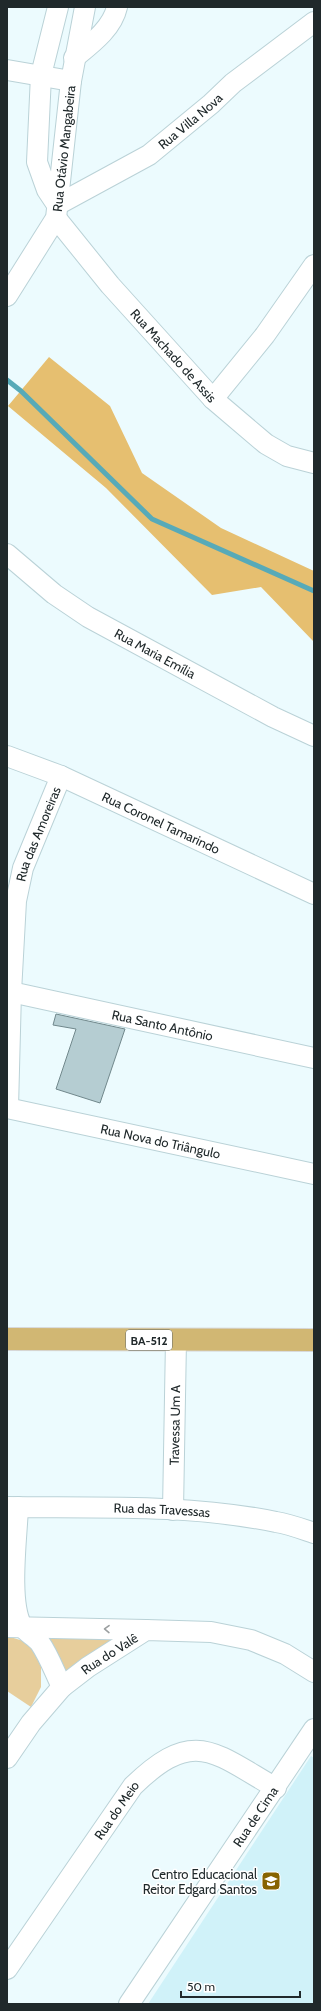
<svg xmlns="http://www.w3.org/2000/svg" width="321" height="2011" font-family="Cabin,sans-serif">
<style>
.built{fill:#d0f2f9}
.green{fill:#e7ce9c}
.forest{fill:#e6bf70}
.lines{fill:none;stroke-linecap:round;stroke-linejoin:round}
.stream{stroke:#57aab8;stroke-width:5}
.building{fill:#b5cdd2;stroke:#71888c}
.minor-casing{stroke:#bad2d7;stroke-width:22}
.major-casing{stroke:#d7d8d9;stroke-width:24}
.minor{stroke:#fff;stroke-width:20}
.major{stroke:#d1b773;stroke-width:22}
.oneway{stroke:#9b9fa0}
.labels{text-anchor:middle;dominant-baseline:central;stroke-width:3;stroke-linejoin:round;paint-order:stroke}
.shield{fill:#fff;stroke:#63696b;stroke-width:1}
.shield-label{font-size:12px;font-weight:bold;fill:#20292b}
.street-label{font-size:13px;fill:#20292b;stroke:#fff}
.poi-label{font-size:13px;fill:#20292b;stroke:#fff;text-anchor:end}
</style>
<rect width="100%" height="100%" fill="#ecfbfe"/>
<!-- built -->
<path class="built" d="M311,1756l3,2v246h-166z"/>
<!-- green -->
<g class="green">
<path d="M41,1634l88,2 -70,42z"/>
<path d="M7,1636l23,7 11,17v27l-10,20 -24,-16z"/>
</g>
<!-- forest -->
<path class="forest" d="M49,357l61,49 32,67 79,55 93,43v71l-53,-55 -49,8 -106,-107 -98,-82z"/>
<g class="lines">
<!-- stream -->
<path class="stream" d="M7,380l14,11 131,128 162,72"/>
</g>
<!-- building -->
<path class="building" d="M56,1014l69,15 -25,74 -44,-14 20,-60 -23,-4z"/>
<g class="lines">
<!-- minor casing -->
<g class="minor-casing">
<g id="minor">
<path id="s1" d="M58,7l-17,68 -4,87 10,28 10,15 92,-50 62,-51 22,-21 81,-61"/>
<path d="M74,58c17,-14 38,-29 43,-51"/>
<path d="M7,70l64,11"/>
<path id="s2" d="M56,218l54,67 103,114 53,45 21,12 27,7"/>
<path id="s3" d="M7,296l49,-78 15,-137 14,-74"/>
<path d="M213,399l52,-64 49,-70"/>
<path id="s4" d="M7,554l47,40 34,23 185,100 41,19"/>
<path id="s5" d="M7,756l54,20 253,118"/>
<path id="s6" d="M11,992l303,66"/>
<path id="s7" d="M7,1108l307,66"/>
<path id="s8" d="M8,1108l3,-116 5,-91 7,-33 38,-92"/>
<path id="s9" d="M7,1507c89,1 182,-3 269,15 13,2 26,7 38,11"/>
<path d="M18,1507c-1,29 -10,95 4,119 4,7 13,10 18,17 9,13 15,30 22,44"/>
<path id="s10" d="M173,1510l3,-170"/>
<path d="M7,1627l139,3"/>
<path id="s11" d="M7,1758l24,-35 31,-36 26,-20 58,-37 65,2 40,8 34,14 29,18"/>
<path id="s12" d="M7,1969l126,-183c61,-59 80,-34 143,2"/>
<path id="s13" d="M129,2004l185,-275"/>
</g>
</g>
<!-- major casing -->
<g class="major-casing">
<path id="major" d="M7,1339l307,1"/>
</g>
<!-- minor -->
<use href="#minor" class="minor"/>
<!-- major -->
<use href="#major" class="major"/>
</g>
<!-- one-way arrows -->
<defs><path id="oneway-chevron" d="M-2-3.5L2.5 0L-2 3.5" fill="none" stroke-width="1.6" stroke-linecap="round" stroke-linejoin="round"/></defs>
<use class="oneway" href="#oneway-chevron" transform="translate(107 1629) rotate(-179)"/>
<!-- icons -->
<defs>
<g id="school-square" transform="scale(1)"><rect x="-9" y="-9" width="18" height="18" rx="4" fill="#876300" stroke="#fff"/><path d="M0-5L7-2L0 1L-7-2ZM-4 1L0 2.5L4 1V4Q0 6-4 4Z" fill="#fff"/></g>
</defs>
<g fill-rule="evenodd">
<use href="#school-square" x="271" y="1881"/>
</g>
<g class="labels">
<!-- shield labels -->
<rect class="shield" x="126" y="1330" width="46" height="20" rx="3"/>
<g class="shield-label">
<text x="149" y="1340">BA-512</text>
</g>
<!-- street labels -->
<g class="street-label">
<text stroke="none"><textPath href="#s1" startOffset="363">Rua Villa Nova</textPath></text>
<text stroke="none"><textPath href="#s3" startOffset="162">Rua Otávio Mangabeira</textPath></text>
<text stroke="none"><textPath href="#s2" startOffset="181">Rua Machado de Assis</textPath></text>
<text stroke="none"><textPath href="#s4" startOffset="179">Rua Maria Emília</textPath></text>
<text stroke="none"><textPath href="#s5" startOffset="168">Rua Coronel Tamarindo</textPath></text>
<text stroke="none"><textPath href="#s8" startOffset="278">Rua das Amoreiras</textPath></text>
<text stroke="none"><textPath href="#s6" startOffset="155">Rua Santo Antônio</textPath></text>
<text stroke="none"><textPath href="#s7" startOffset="157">Rua Nova do Triângulo</textPath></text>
<text stroke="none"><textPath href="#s10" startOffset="85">Travessa Um A</textPath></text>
<text stroke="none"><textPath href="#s9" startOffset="155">Rua das Travessas</textPath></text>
<text stroke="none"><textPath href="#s11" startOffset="148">Rua do Valê</textPath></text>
<text stroke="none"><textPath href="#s12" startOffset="193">Rua do Meio</textPath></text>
<text stroke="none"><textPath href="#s13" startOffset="226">Rua de Cima</textPath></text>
</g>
<!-- poi labels -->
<g class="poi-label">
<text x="257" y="1874">Centro Educacional<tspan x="257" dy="15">Reitor Edgard Santos</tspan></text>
</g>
</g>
<!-- border -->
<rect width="321" height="2011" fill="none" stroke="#20292b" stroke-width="16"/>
<!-- scale -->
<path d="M181 1991v6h119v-6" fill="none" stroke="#20292b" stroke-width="2"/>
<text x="187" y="1991" font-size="12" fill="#20292b" stroke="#ffffff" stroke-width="3" paint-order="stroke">50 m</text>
</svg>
